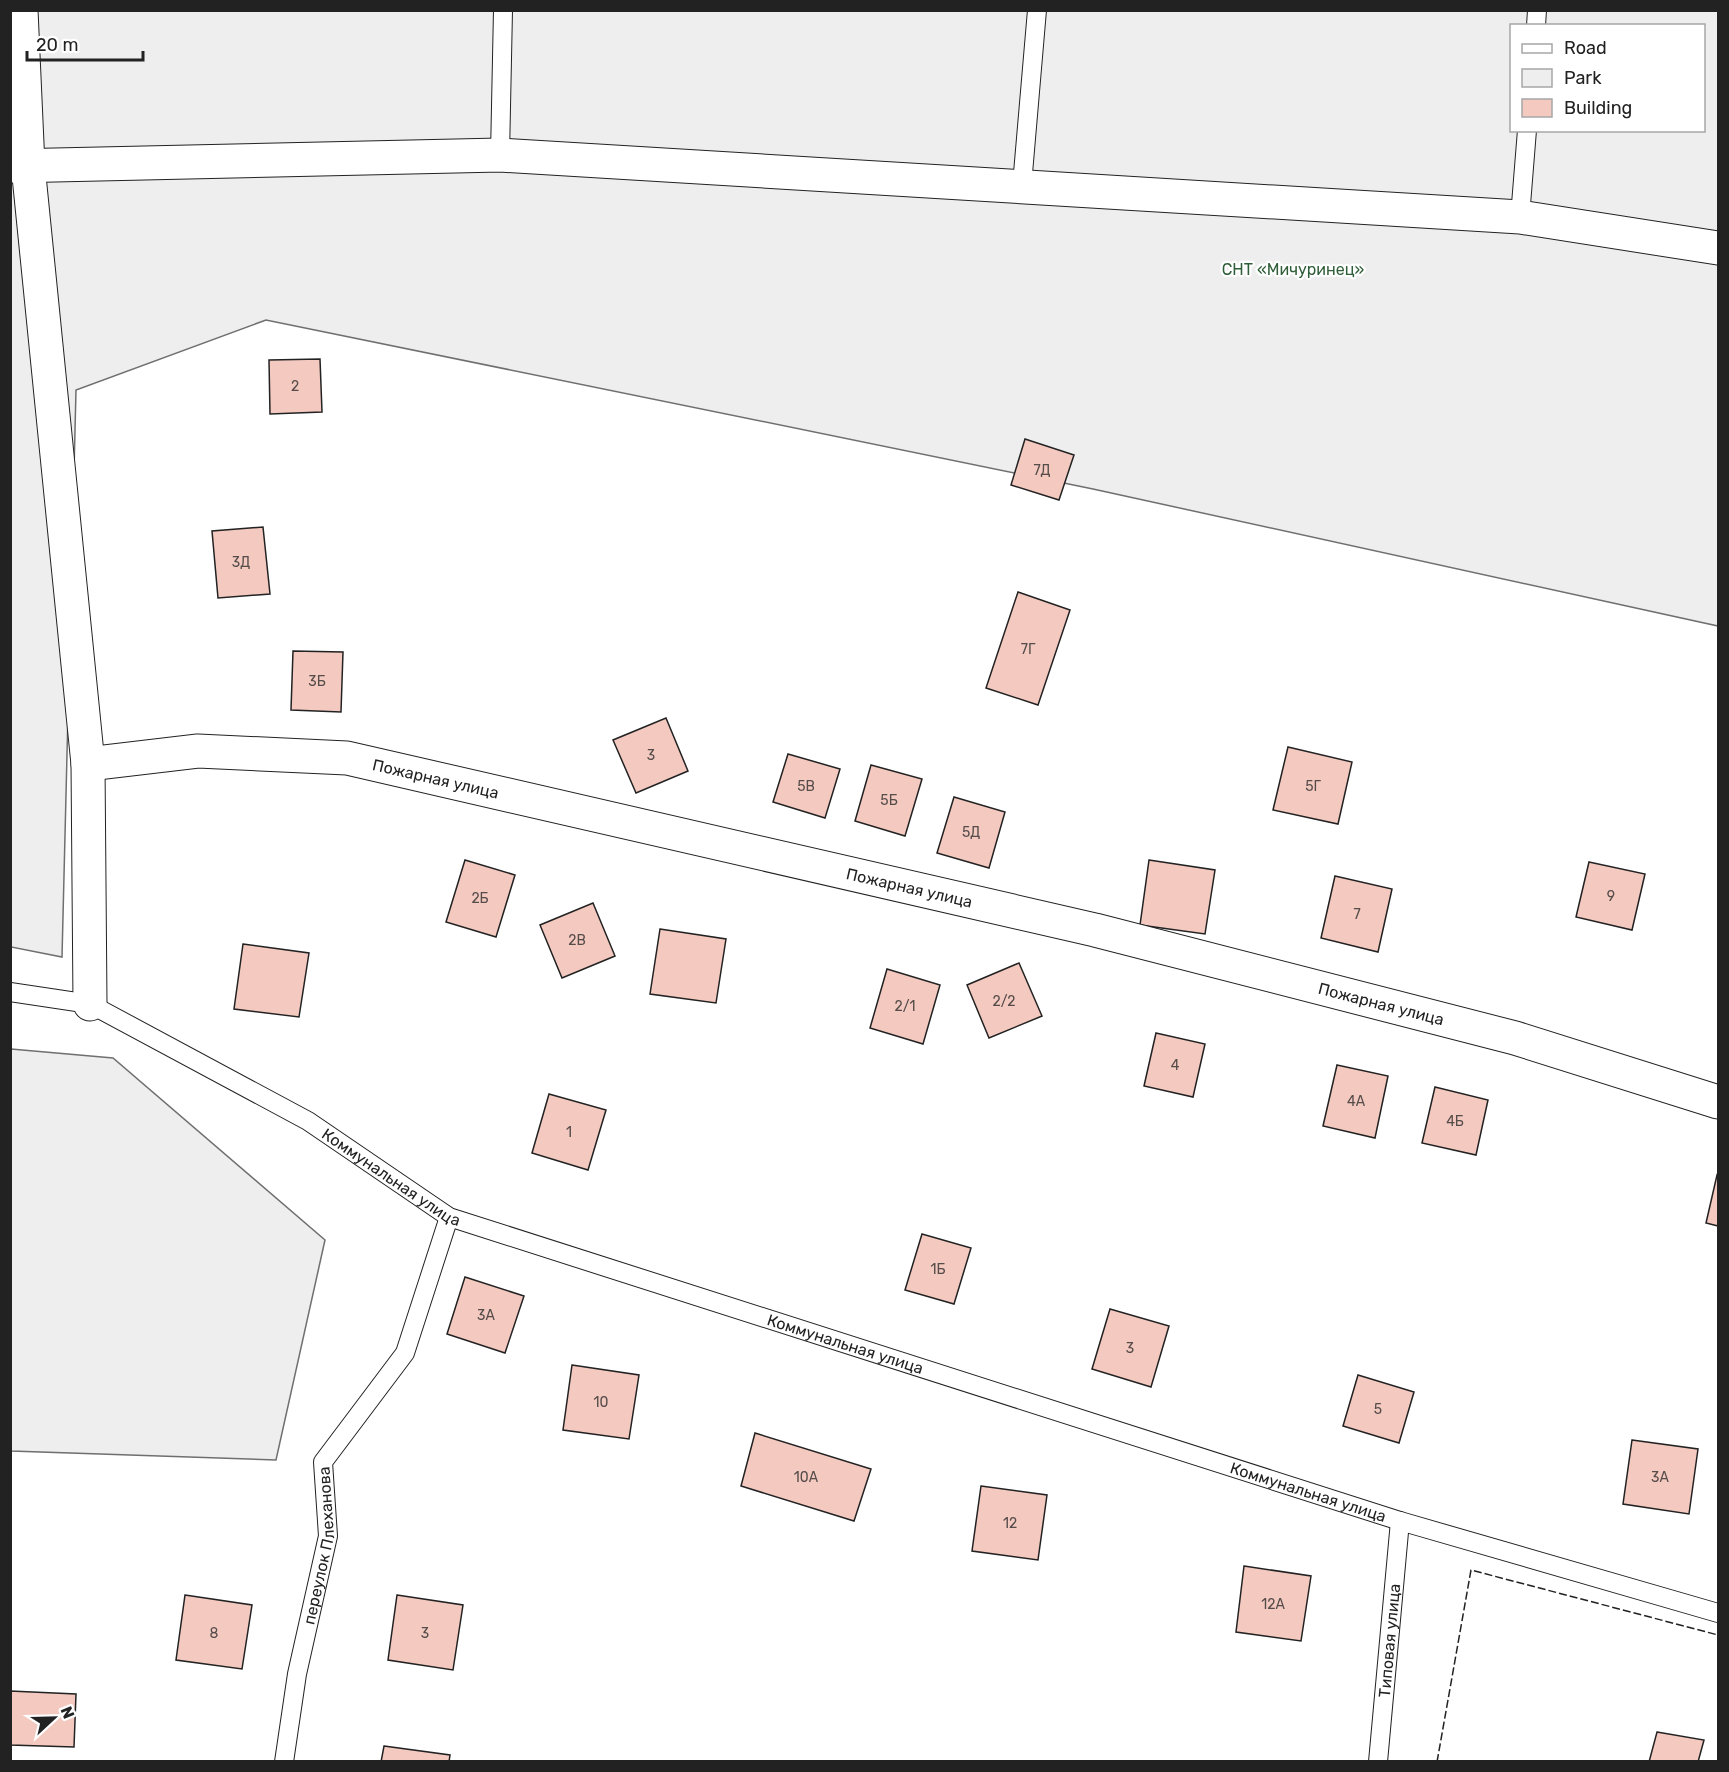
<svg xmlns="http://www.w3.org/2000/svg" width="1729" height="1772" font-family="Rubik,sans-serif">
<style>
.green{fill:#eee;stroke:#6f6f6f;stroke-width:1.5;fill-rule:evenodd}
.building{fill:#f3c9c0;stroke:#222;stroke-width:1.5}
.lines{fill:none;stroke-linecap:round;stroke-linejoin:round}
.lane-casing{stroke:#222;stroke-width:20}
.street-casing{stroke:#222;stroke-width:35}
.lane{stroke:#fff;stroke-width:18}
.street{stroke:#fff;stroke-width:33}
.fence{stroke:#222;stroke-width:1.5;stroke-dasharray:8 3;stroke-linecap:butt}
.labels{text-anchor:middle;dominant-baseline:central;stroke-width:4.5;stroke-linejoin:round;paint-order:stroke}
.number-label{font-size:14px;fill:#564c4a}
.park-label{font-size:16px;fill:#2f5e38;stroke:#fff}
.street-label{font-size:16px;fill:#222;stroke:#fff}
</style>
<rect width="100%" height="100%" fill="#fff"/>
<!-- green -->
<g class="green">
<path d="M10,11h1708v615l-625,-137 -827,-169 -190,70 -14,567 -51,-10zM1512,26h192v104h-192z"/>
<path d="M11,1049l102,9 212,182 -49,220 -265,-9z"/>
</g>
<!-- building -->
<g class="building">
<path d="M320,359l2,53 -52,2 -1,-54z"/>
<path d="M1025,439l49,16 -15,45 -48,-15z"/>
<path d="M263,527l7,67 -52,4 -6,-67z"/>
<path d="M1018,592l52,18 -32,95 -52,-17z"/>
<path d="M293,651l50,1 -2,60 -50,-2z"/>
<path d="M666,718l22,53 -52,22 -23,-53z"/>
<path d="M1288,747l64,15 -14,62 -65,-14z"/>
<path d="M788,754l52,15 -15,49 -52,-16z"/>
<path d="M871,765l51,14 -17,57 -50,-15z"/>
<path d="M954,797l51,15 -16,56 -52,-15z"/>
<path d="M465,860l50,15 -19,62 -50,-15z"/>
<path d="M1149,860l66,10 -10,64 -65,-9z"/>
<path d="M1589,862l56,12 -13,56 -56,-13z"/>
<path d="M1335,876l57,13 -14,63 -57,-14z"/>
<path d="M593,903l22,53 -53,22 -22,-53z"/>
<path d="M660,929l66,10 -10,64 -66,-9z"/>
<path d="M243,944l66,9 -10,64 -65,-8z"/>
<path d="M1019,963l23,53 -53,22 -22,-53z"/>
<path d="M887,969l53,16 -17,59 -53,-16z"/>
<path d="M1156,1033l49,11 -12,53 -49,-11z"/>
<path d="M1337,1065l51,11 -13,62 -52,-12z"/>
<path d="M1435,1087l53,13 -12,55 -54,-12z"/>
<path d="M549,1094l57,16 -18,60 -56,-17z"/>
<path d="M1717,1175l1,1v50l-12,-3z"/>
<path d="M922,1234l49,14 -17,56 -49,-14z"/>
<path d="M465,1277l59,19 -19,57 -58,-19z"/>
<path d="M1110,1309l59,17 -18,61 -59,-18z"/>
<path d="M572,1365l67,10 -10,64 -66,-9z"/>
<path d="M1358,1375l56,17 -15,51 -56,-17z"/>
<path d="M755,1433l116,36 -17,52 -113,-35z"/>
<path d="M1632,1440l66,9 -9,65 -66,-10z"/>
<path d="M981,1486l66,9 -9,65 -66,-9z"/>
<path d="M1244,1566l67,10 -10,65 -65,-9z"/>
<path d="M185,1595l67,10 -10,64 -66,-9z"/>
<path d="M397,1595l66,10 -10,65 -65,-10z"/>
<path d="M10,1691l66,3 -2,53 -64,-2z"/>
<path d="M1657,1732l47,8 -6,22h-49z"/>
<path d="M384,1746l66,9 -1,7h-68z"/>
</g>
<g class="lines">
<!-- lane casing -->
<g class="lane-casing">
<g id="lane">
<path d="M1536,26l1,-16"/>
<path d="M500,155l3,-145"/>
<path d="M1022,185l15,-175"/>
<path d="M1520,217l7,-87"/>
<path id="s1" d="M10,992l80,12 218,117 141,96 951,304 318,92"/>
<path id="s2" d="M284,1762l13,-88 31,-138 -5,-74 82,-109 44,-136"/>
<path id="s3" d="M1378,1762l22,-241"/>
</g>
</g>
<!-- street casing -->
<g class="street-casing">
<g id="street">
<path d="M21,10l7,156 60,598 2,240"/>
<path d="M10,166l490,-11 1020,62 198,31"/>
<path id="s4" d="M88,764l110,-13 149,7 748,172 420,108 203,64"/>
</g>
</g>
<!-- lane -->
<use href="#lane" class="lane"/>
<!-- street -->
<use href="#street" class="street"/>
<!-- fence -->
<path class="fence" d="M1437,1762l34,-192 247,65"/>
</g>
<g class="labels">
<!-- number labels -->
<g class="number-label">
<text x="295" y="386">2</text>
<text x="1042" y="470">7Д</text>
<text x="241" y="562">3Д</text>
<text x="1028" y="649">7Г</text>
<text x="317" y="681">3Б</text>
<text x="651" y="755">3</text>
<text x="806" y="786">5В</text>
<text x="1313" y="786">5Г</text>
<text x="889" y="800">5Б</text>
<text x="971" y="832">5Д</text>
<text x="1611" y="896">9</text>
<text x="480" y="898">2Б</text>
<text x="1357" y="914">7</text>
<text x="577" y="940">2В</text>
<text x="1004" y="1001">2/2</text>
<text x="905" y="1006">2/1</text>
<text x="1175" y="1065">4</text>
<text x="1356" y="1101">4А</text>
<text x="1455" y="1121">4Б</text>
<text x="569" y="1132">1</text>
<text x="938" y="1269">1Б</text>
<text x="486" y="1315">3А</text>
<text x="1130" y="1348">3</text>
<text x="601" y="1402">10</text>
<text x="1378" y="1409">5</text>
<text x="806" y="1477">10А</text>
<text x="1660" y="1477">3А</text>
<text x="1010" y="1523">12</text>
<text x="1273" y="1604">12А</text>
<text x="214" y="1633">8</text>
<text x="425" y="1633">3</text>
</g>
<!-- park labels -->
<g class="park-label">
<text x="1293" y="269">СНТ «Мичуринец»</text>
</g>
<!-- street labels -->
<g class="street-label">
<text stroke="none"><textPath href="#s4" startOffset="351">Пожарная улица</textPath></text>
<text stroke="none"><textPath href="#s4" startOffset="837">Пожарная улица</textPath></text>
<text stroke="none"><textPath href="#s4" startOffset="1323">Пожарная улица</textPath></text>
<text stroke="none"><textPath href="#s1" startOffset="429">Коммунальная улица</textPath></text>
<text stroke="none"><textPath href="#s1" startOffset="915">Коммунальная улица</textPath></text>
<text stroke="none"><textPath href="#s1" startOffset="1401">Коммунальная улица</textPath></text>
<text stroke="none"><textPath href="#s2" startOffset="220">переулок Плеханова</textPath></text>
<text stroke="none"><textPath href="#s3" startOffset="122">Типовая улица</textPath></text>
</g>
</g>
<!-- border -->
<rect width="1729" height="1772" fill="none" stroke="#222222" stroke-width="24"/>
<!-- legend -->
<rect x="1510" y="24" width="195" height="108" fill="#ffffff" stroke="#a7a7a7" stroke-width="1.5"/>
<rect x="1522" y="44" width="30" height="9" fill="#ffffff" stroke="#a7a7a7" stroke-width="1.5"/>
<text x="1564" y="54" font-size="18" fill="#222222">Road</text>
<rect x="1522" y="69" width="30" height="18" fill="#eeeeee" stroke="#a7a7a7" stroke-width="1.5"/>
<text x="1564" y="84" font-size="18" fill="#222222">Park</text>
<rect x="1522" y="99" width="30" height="18" fill="#f3c9c0" stroke="#a7a7a7" stroke-width="1.5"/>
<text x="1564" y="114" font-size="18" fill="#222222">Building</text>
<!-- north arrow -->
<g transform="translate(54 1718) rotate(68)" stroke="#ffffff" stroke-width="4.5" paint-order="stroke">
<path d="M0-4.5L10 22L0 15L-10 22Z" fill="#222222"/>
<text y="-9" font-size="16" font-weight="bold" text-anchor="middle" fill="#222222">N</text>
</g>
<!-- scale -->
<path d="M27 51v9h116v-9" fill="none" stroke="#222222" stroke-width="3"/>
<text x="36" y="51" font-size="18" fill="#222222" stroke="#ffffff" stroke-width="4.5" paint-order="stroke">20 m</text>
</svg>
